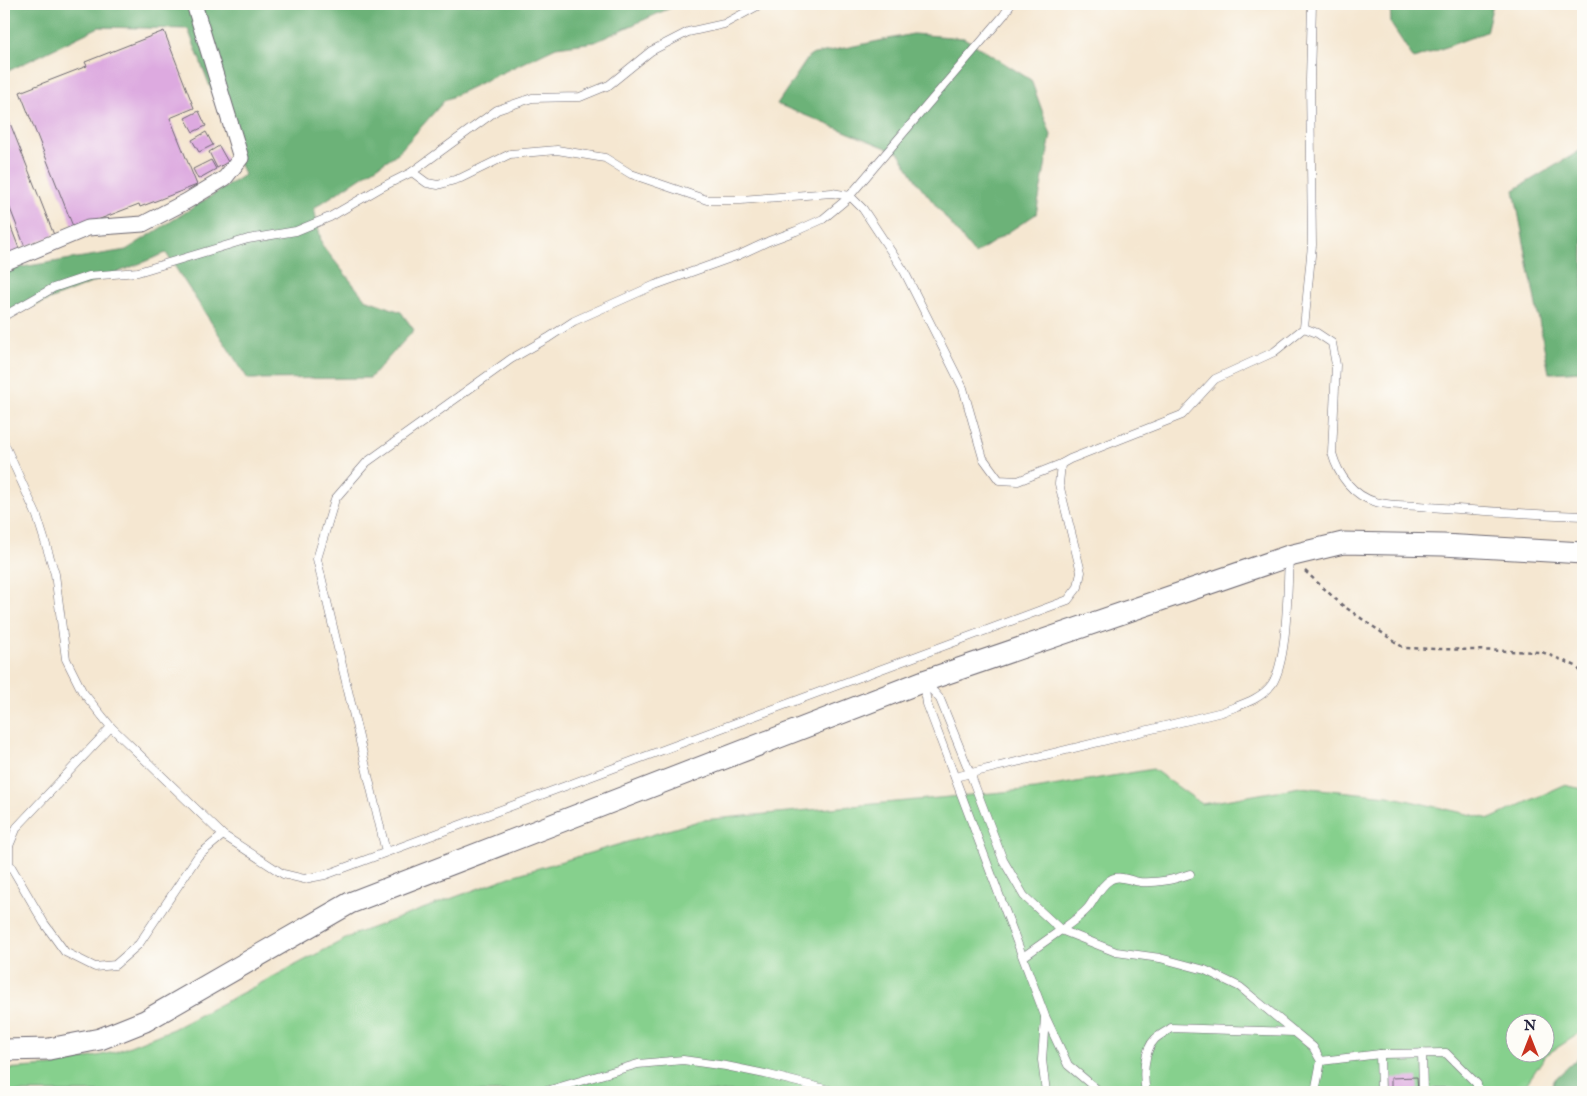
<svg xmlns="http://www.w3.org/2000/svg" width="1587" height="1096" font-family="'IM FELL English',serif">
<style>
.green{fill:#86d08d;stroke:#547964;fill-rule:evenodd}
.forest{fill:#6cb278;stroke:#476a5a}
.building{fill:#ddaae0}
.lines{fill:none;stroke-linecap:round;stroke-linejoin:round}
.lane-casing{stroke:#6c6770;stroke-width:9}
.street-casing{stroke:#6c6770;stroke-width:17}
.secondary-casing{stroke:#6c6770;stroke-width:23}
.path{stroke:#6c6770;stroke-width:2.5;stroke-dasharray:4 4;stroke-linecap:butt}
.lane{stroke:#fff;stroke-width:8}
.street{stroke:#fff;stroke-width:15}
.secondary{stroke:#fff;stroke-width:21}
</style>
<rect width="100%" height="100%" fill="#fdfcf7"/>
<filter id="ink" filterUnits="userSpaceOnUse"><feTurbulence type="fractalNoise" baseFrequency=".02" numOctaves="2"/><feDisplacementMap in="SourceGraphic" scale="10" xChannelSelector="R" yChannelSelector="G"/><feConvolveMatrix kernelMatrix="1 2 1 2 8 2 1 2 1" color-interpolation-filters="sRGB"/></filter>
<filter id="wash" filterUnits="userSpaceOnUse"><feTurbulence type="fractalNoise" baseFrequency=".0096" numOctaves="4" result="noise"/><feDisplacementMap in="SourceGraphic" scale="20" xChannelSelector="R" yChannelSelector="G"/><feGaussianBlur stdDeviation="1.12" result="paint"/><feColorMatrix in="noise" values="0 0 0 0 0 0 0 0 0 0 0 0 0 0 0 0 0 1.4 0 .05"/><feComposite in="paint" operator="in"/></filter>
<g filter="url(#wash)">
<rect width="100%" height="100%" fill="#f5e7d1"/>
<!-- green -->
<path class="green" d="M1153,769l49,35 98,-17 88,9 102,23 74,-34 19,4v242l-37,24 -25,37h-1517v-23l48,-3 63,-14 58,-23 182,-95 160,-59 187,-55 333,-31zM1514,1024h30v30h-30z"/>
<!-- forest -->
<g class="forest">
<path d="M4,4h675l-84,38 -39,5 -111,53 -47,53 -84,55 8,37 43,54 36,13 13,18 -44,48 -122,1 -82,-126 -162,65v-48l122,-20 118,-75 -56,-146 -89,-2 -95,46z"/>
<path d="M1390,4h103l-7,28 -72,27 -23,-35z"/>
<path d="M913,34l51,4 67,42 20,55 -15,79 -61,40 -58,-72 -18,-29 -122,-49 33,-49z"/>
<path d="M1583,149v222l-34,2 -35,-183z"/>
<path d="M1583,1053v39h-34l6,-13z"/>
</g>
<g id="blocks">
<!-- building -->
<g class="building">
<path d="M164,31l30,77 -24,10 27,67 -57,22 -1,-3 -65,25 -54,-137 67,-26 -2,-4z"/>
<path d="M4,108l50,127 -29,12 -21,-54z"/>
<path d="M199,111l7,15 -13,6 -8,-14z"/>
<path d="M206,132l7,13 -14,7 -7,-12z"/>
<path d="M219,146l9,16 -11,6 -8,-16z"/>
<path d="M211,160l5,9 -18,10 -5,-10z"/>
<path d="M4,209l16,42 -16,6z"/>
<path d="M1417,1077l1,15h-27v-14z"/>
<rect x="1433" y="1088" width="27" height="4"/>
</g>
</g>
</g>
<g filter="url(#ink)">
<use href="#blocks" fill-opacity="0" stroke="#6c6770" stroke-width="1"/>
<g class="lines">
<!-- lane casing -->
<g class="lane-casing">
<g id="lane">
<path d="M412,172l15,11 11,2 23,-7 49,-24 47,-4 48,8 26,16 76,26h34l91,-7 18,3 13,13 41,62 59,117 20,70 16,22 19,1 43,-17"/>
<path d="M4,316l49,-28 36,-12 49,-4 110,-33 48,-8 34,-14 50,-29 32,-16 85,-62 35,-12 48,-1 29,-12 42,-34 37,-19 36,-8 37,-20"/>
<path d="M1304,328l13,5 15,10 4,22 -4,88c6,22 21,43 44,49 13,4 39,3 53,5 52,4 103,7 154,9"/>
<path d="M4,443l33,73 18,58 11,85 16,32 29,36 112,108 60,39 21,5 21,-4 743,-275 10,-13 3,-15 -22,-88 2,-20 9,-5 112,-44 33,-36 59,-27 30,-24 8,-83 -2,-165 2,-76"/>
<path d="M925,682l15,17 30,74 33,87 21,36 37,34c10,-7 19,-13 27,-22 7,-9 12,-22 22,-28 9,-6 21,1 30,2 19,1 32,-2 50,-8"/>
<path d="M924,683l3,21 118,312 23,49 32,27"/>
<path d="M111,727l-94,100 -8,19v17l35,60 21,29 30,15 20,-2 24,-21 59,-88 25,-21"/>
<path d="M955,777l267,-65c17,-7 39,-12 50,-28 16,-24 15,-94 17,-125"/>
<path d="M386,852l-69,-293 18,-60 32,-37 144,-103 37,-21 26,-17 81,-36 84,-30 30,-14 27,-10 27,-12 24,-20 157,-184 7,-11"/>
<path d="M1023,957l38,-27 55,22 44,6 45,12 35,17 73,60 8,14 -6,31"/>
<path d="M1045,1018l-3,42 4,32"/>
<path d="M1422,1053l1,39"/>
<path d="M1380,1054l1,38"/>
<path d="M1321,1061l59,-7 66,-1 31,31v8"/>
<path d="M543,1092l95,-28 45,-4 43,6 39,8 72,18"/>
<path d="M1146,1092c-3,-15 -3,-41 9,-53 4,-4 11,-7 16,-11l124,4"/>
</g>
</g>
<!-- street casing -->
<g class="street-casing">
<path id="street" d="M4,263l84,-35 55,-4 44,-23 38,-23 16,-20 -47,-154"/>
</g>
<!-- secondary casing -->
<g class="secondary-casing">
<path id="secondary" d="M4,1050l45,-1 51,-10 45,-18 205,-118 574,-222 365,-125 54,-13 100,2 140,8"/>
</g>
<!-- path -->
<path class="path" d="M1305,571l37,34 62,43 138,4 34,14 7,8"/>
<!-- lane -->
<use href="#lane" class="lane"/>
<!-- street -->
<use href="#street" class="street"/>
<!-- secondary -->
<use href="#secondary" class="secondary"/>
</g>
</g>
<!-- margin -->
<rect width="1587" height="1096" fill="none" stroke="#fdfcf7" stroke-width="20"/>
<!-- north arrow -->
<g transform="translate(1530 1038)"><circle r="24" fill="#fdfcf7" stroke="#a5a5ac"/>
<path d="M0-4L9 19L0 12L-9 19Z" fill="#c8321e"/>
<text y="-8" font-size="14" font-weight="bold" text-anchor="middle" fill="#22223b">N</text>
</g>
</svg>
